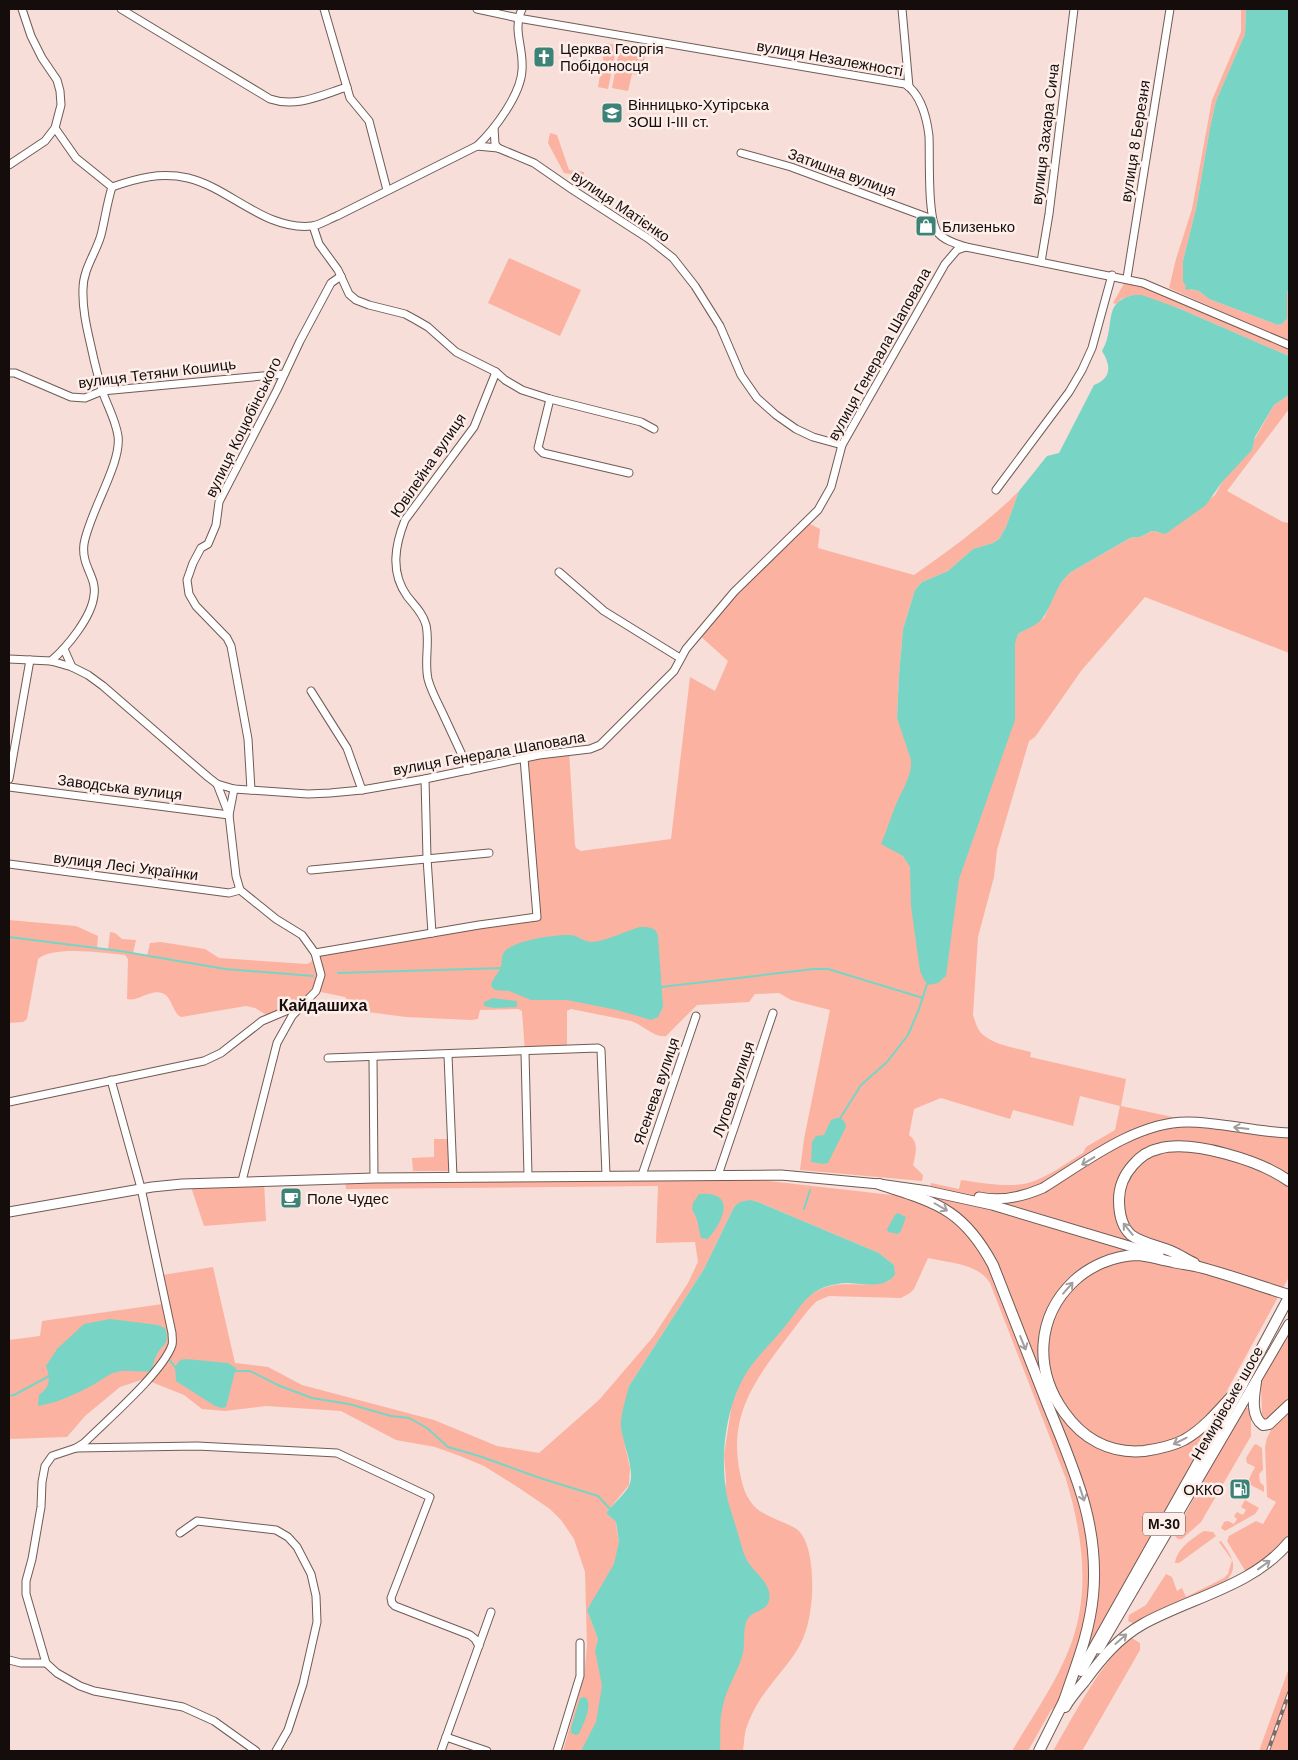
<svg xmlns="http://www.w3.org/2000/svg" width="1298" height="1760" font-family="Helvetica,sans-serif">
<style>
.green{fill:#fcb2a0}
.water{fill:#78d5c5}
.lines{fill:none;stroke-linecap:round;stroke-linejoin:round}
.stream{stroke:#78d5c5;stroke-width:2}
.minor-casing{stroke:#705b55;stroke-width:9}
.major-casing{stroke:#705b55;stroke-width:11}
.highway-casing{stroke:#705b55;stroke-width:12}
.minor{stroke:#fff;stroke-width:7}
.major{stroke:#fff;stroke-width:9}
.highway{stroke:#fff;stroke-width:10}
.rail-casing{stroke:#7b6c68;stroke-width:4}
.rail{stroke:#fdeeea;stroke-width:2;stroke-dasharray:5.5;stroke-linecap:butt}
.oneway{stroke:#a19e9d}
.labels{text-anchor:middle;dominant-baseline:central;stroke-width:5;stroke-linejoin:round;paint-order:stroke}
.shield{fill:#fdeeea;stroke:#5b504e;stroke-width:1}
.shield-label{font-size:14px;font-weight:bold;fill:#150d0b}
.poi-label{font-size:15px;fill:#150d0b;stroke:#fdeeea;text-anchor:start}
.street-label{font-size:15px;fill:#150d0b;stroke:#fdeeea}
.neighbourhood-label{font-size:16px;font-weight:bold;fill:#150d0b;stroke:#fdeeea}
</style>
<rect width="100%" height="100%" fill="#f7ded8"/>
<!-- green -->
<g class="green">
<path d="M1241,9h5l-1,25 -29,67 -6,27 -14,81 -13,52v21l7,7 9,2 10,8 69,26 4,-1 5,-5v-26l2,-6v69l-111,-48 -44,-13 -13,4 -5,5 -3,-1 14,-25 154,60 -112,-50 7,-29 16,-50 20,-109 29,-68z"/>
<path d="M606,43l11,2 -9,44 -10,-2z"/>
<path d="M620,46l26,5 -5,24 -9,-1 -4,17 -16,-3z"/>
<path d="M550,133l7,2 12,35 15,2v4l-20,-3 -16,-30z"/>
<path d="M509,258l72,32 -21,46 -72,-33z"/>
<path d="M1289,395v14l-62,82 56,31 6,1v130l-144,-56 -64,74 -46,66 -6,4 -32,109 -3,27 -16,60 -5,78c2,6 4,14 9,19 12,11 33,14 49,18l-1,5 96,22 -5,27 56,12h19l93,11v148l-89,163 8,5 -144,256 -13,9 -23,41h-16c20,-34 45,-69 59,-107 20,-54 11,-111 -5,-165l-76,-196c-12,-20 -41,-20 -62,-25l-14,31 -4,4 -9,5 -72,-2 -12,5c-12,11 -21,26 -31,38 -32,42 -58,78 -46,134 2,12 6,25 15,34 9,9 29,15 40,21 17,10 18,50 17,67 -1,16 -4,34 -11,48 -8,16 -21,29 -31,43 -10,12 -19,28 -24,43 -2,7 -2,15 -3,22h-32l12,-245 3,-25 -2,-26 8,-52 6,-16 9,-17 56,-69c32,-28 51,-10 86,-20l5,-16 -15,-12 -121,-51c-10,-2 -16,-1 -24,5l-30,62 -75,117 -8,41 9,41 -1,17 -23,28 10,9c0,6 2,13 3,20 1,25 -19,48 -32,68l11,29 -3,11 69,101h-101l21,-74 3,-31 -2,-74 -11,-33 -13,-19 -11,-11 -31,-21 -35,-22 -24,-10 -25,-9 -39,-7 -55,-29 -75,-5 -41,5 -23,-2 -18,-14 -40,-16 -24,8 -35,29 -18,21 -58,2v-99l31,-4 2,-15 121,-17 -7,-28 57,-9 22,96 33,4 34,18 132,35 63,26 42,7 60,-53 54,-63 35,-54 10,-21 -3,-20 -39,1 2,-57 -312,3 -1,-10 328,-4 1,6 86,-1 167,19 4,-16 28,6 2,-9c21,3 46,8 67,3 19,-5 38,-20 55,-30l3,-6 29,-17 5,-24 -40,-10 -7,30 -60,-16 -3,9 -69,-21 -27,11 -5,26c10,7 7,19 4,30l10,10 -1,6 -122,-11 4,-31 26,-129 -39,-10 -12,-7 -24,1 -6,8 -52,3 -31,31c-13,2 -22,-11 -35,-15l-60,-12 -4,2v38l-42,3 -3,-41 -4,-2 -38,1 -2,9 -7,1 -65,-3 -46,-6 -7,-4 -8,-10 -29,-6 -6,8 -40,18 -15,-9 -9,-2 -65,11c-9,-5 -9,-21 -19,-24 -12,-4 -24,9 -35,6l1,-40 -3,-4c-19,-2 -73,-10 -87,4l-11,60 -4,3 -14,1v-103l67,6 22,10 -1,12 11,2 2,-18 5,1 7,6 14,1 -3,13 14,3 3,-13 11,-1 44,7 14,9 88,6 4,-2 4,-9 222,-36 -13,-159 45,-7 6,94 1,3 5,3 90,-12 19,-162 25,14 13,-30 -30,-27 108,-112 14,7 -2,19 96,27c37,-26 73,-52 105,-84l-13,36 -7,12 -6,4 -20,6 -25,22 -26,11 -7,8 -12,39 -4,46 -2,43 117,-78 4,-6 26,-16 12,-28 9,-13 6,-5 59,-34c3,-1 6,-1 9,-1 12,-3 9,-10 24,-3l52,-39 7,-13 31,-40 21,-37z"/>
<path d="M434,1139h18v32h-39l-1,-13 22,-1z"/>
<path d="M264,1181l2,40 -62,5 -14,-42z"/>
<path d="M1289,1326v208c-9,16 -27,29 -43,38l-19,-31 2,-5 27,-15 7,3 13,-22 -9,-5 -2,-50 2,-9 6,-12 -11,-8 -1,-35 3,-12z"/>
<path d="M1246,1408h3l2,3v25l-50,86 -19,17h-4l-3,-3 1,-5 60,-109z"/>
<path d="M1256,1444l6,4 1,22 -4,4 1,8 4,4v6l-17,-9 8,-16 -8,-4 -1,-5 8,-13z"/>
<path d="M1245,1500l14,8 -4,6 -30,17 -4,-3 3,-6 4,-1 6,3 3,-5 -3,-3 3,-4 6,3 3,-5 -5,-3z"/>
<path d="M1204,1531l9,1 3,4 -37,27h-4c1,-13 17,-25 29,-32z"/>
<path d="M1221,1541c9,13 19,25 6,39l-93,44 -6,-3 1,-6 17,-10 20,-31 6,3 5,14 5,-3 4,9 38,-19 4,-4 4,-14 -13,-18z"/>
<path d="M1130,1637l10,6v7l-58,101h-29c23,-39 44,-82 77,-114z"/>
<path d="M1289,1668v83h-30z"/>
</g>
<!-- water -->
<g class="water">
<path d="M1246,9h43v278l-2,6v26l-5,5 -4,1 -69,-26 -10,-8 -9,-2 -2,1 -3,-1 1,-3 -3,-4v-21l13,-52 14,-81 6,-27 29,-67z"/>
<path d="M1134,295h8l36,13 111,48v39l-15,10 -19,32 -3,13 -30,32 -16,23 -39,28 -4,1c-15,-7 -12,0 -24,3 -3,0 -6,0 -9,1l-59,34c-15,12 -17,29 -27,44 -4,8 -18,13 -26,18l-3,9v77l-56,159 -13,97 -8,7 -9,2 -5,-5 -4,-9 -9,-65 -1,-39 -7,-11 -22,-12c6,-14 10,-28 16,-42 6,-13 15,-27 14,-42l-14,-42 2,-43 4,-46 12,-39 7,-8 26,-11 25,-22 20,-6 6,-4 7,-12 13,-36 28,-35 12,-3 35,-68c18,-7 17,-20 8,-34 2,-4 4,-8 5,-12 6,-21 -1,-38 27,-44z"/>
<path d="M640,927c9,0 16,0 18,9l5,71 -5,10 -7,3 -34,-10 -50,-10h-36l-22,-9 -14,-1 -4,-4c1,-7 6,-11 9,-17 3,-5 0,-13 5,-18 10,-11 52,-17 66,-16 8,1 13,7 21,7 15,-1 33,-11 48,-15z"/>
<path d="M493,998l24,3v6l-23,1 -10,-2v-4z"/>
<path d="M836,1118c7,0 9,3 10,9l-18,36 -5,1 -12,-2 1,-20 4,-6 8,-1 7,-15z"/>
<path d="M699,1194c38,-3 25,27 9,45l-7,-1c-3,-10 -2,-19 -9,-28l1,-7z"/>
<path d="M750,1200l8,2 121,51 15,12 1,9c-9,16 -34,9 -49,9 -6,0 -13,2 -18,3 -21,6 -29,23 -41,38 -10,13 -22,24 -32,37 -29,34 -37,97 -27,140 3,11 7,22 10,33 3,9 5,20 10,28 7,11 25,23 21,39 -3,11 -17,9 -22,19 -5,11 -1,25 -5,37 -6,18 -17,34 -20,53 -3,11 -1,29 -2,41h-139l15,-29 6,-36 -7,-36 3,-11 -11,-29 27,-46 5,-22 -3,-20 -10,-9c7,-9 18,-18 23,-27 7,-15 -6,-42 -8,-58 -1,-12 5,-30 8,-42l75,-117 30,-62 6,-5z"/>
<path d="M898,1213l8,4 -5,14 -3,3 -10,-2 -1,-3 8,-14z"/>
<path d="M110,1319l48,6 7,3c5,17 -1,14 -8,26 -3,5 -4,12 -6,17 -13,2 -25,-3 -38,2 -7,3 -13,8 -20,12 -17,9 -36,18 -55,21l1,-11c11,-8 12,-16 7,-29l11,-17 27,-25z"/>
<path d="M186,1359l42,4 8,5 -10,39 -4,1 -7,-2 -39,-25 -1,-14 5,-7z"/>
<path d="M585,1697c9,8 -2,27 -6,37l-3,1 -5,-2v-5l9,-30z"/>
</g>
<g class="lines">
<!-- stream -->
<g class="stream">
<path d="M9,937l111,14 105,18 88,7"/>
<path d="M338,973l165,-5"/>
<path d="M661,987l153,-18h14l95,29"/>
<path d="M839,1120l22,-35 26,-23 21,-27 11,-26 9,-28"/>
<path d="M804,1209l6,-19"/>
<path d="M168,1358l7,9h2"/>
<path d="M234,1371h16l30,15 32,12 37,6 42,12 18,2 18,10 21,19 31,9 61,22 58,18 12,13"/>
<path d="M9,1396l5,-1 37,-20"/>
</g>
<!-- minor casing -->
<g class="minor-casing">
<g id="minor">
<path d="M121,9l149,90c27,9 51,-4 77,-12"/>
<path d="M324,9l26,89 19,23 18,69"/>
<path d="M477,9l41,9 387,66c16,10 22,35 24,52 1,21 -2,83 9,97 7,8 19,11 28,14l177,36 146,62"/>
<path d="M902,9l7,78"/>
<path d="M55,128l21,30 36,29"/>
<path d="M494,128l1,16 3,4"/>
<path d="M477,146c18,-17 44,-52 45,-76 2,-23 -10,-39 0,-61"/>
<path d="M741,153l50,14 141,52"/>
<path d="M9,165l36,-24 10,-13 6,-23 -1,-14 -3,-11 -15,-22 -11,-22 -9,-27"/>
<path d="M112,187c26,-9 48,-15 76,-9 42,10 77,53 124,48 8,-1 17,-7 25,-10l140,-70 21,2 36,15 39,27 76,49 24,19 22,28 25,40 21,49 16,23 19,17 20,14 17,8 29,8"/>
<path d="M313,226l6,18 19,26 11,24 7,6 13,5 36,9 11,6 12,7 28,25 40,20 9,8 17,10 28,9 91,23 13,7"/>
<path d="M1041,262l8,-48 25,-205"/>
<path d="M1127,278l43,-269"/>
<path d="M9,373h6l56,24 14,1 17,-7 182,-17"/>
<path d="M550,399l-12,49 5,5 86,20"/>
<path d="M996,490l73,-98 13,-22 10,-22 20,-73"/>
<path d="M559,572l45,39 76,47"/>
<path d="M64,649l8,18"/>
<path d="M9,659l42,2 21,6 16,8 15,11 105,91 9,7 17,5 74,5 22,-1 32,-3 63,-11 114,-24 51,-6 10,-4 74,-74 12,-22 48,-57 84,-82 13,-23 11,-42 103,-181 12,-14 9,-3"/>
<path d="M51,661c16,-14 41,-44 43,-66 3,-18 -13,-29 -10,-51 5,-31 38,-81 34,-108 -2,-15 -10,-29 -15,-43 -4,-11 -6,-22 -9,-33 -5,-24 -12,-47 -11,-71 0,-20 13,-36 18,-54 4,-16 6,-32 11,-48"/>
<path d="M311,691l36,57 15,42"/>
<path d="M469,770c-9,-19 -17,-37 -26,-56 -5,-11 -12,-23 -15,-35 -4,-18 2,-36 -2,-54 -3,-12 -12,-20 -19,-29 -17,-24 -12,-51 -2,-76l69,-93 22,-55"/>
<path d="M9,779l21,-119"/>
<path d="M425,779l2,79 5,75"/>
<path d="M217,784l12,31 7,61 4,14 36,29 26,16 13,18 6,22 -5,16 -24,25 -15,27 -35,138"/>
<path d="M9,787l220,28 5,-26"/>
<path d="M251,790l-3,-51 -17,-93 -4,-8 -31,-32 -7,-12 -2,-14 6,-17 8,-15 7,-4 8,-19 3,-23 58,-112 23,-49 31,-58 10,-7"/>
<path d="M9,864l220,29 11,-3"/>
<path d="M311,870l178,-17"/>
<path d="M315,953l164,-28 58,-8 -13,-159"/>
<path d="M525,1052l3,124"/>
<path d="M448,1055l5,122"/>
<path d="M373,1057l1,121"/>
<path d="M328,1058l270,-10 3,2 5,125"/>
<path d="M111,1080l30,108 31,145c0,4 1,9 0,12 -9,27 -66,76 -88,98l-8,5 -24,8 -7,10 -3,16 -1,25 -9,52 -6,22v13l20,69 11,10 23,13 14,5 89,16 31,14 42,30"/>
<path d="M9,1102l195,-41 17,-8 41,-32 38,-16"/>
<path d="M642,1175l54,-159"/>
<path d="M718,1175l55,-162"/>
<path d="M76,1448l121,-2 140,7 93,44 -39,101 1,5 3,3 75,29 5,4 4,7"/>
<path d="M180,1533l17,-12 79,9 12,7 9,10 14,27 5,22 1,26 -14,62 -15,46 -12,21"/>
<path d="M9,1660l12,3h25"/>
<path d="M446,1737l41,14"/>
<path d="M441,1751l50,-139"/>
<path d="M557,1751l23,-75v-33"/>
</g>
</g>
<!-- major casing -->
<g class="major-casing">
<g id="major">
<path d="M979,1197c22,5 43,0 64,-9 42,-26 93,-66 144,-66 34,0 68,10 102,11"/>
<path d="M9,1212l143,-25 30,-3 192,-6 407,-3 98,9 49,7 64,14 167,50"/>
<path d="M1099,1649l190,-325"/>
</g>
</g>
<!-- highway casing -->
<g class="highway-casing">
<g id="highway">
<path d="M879,1184c58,19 84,25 114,81 18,46 36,92 54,138 26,65 53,121 46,193 -4,39 -17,69 -29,105"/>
<path d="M1194,1263c-7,-3 -14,-8 -21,-11 -13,-6 -30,-8 -42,-17 -10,-9 -12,-22 -12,-35 0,-13 5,-25 14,-35 6,-7 15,-14 25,-16 34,-10 103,12 131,32"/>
<path d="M1256,1382c-2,13 -6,34 7,43l6,-1 20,-19"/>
<path d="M1242,1385c-18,19 -35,42 -58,55 -12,6 -26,9 -40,11 -34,3 -61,-12 -80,-39 -30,-42 -28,-95 10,-131 16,-15 39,-25 62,-26 12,0 24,5 37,7 9,2 20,3 30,6 29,8 57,18 86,27"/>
<path d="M1081,1671l161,-286 47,-88"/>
<path d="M1065,1707c5,-9 12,-17 19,-25 17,-23 34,-44 59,-58 49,-27 110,-38 146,-82"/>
<path d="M1039,1751l27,-54"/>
</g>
</g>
<!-- minor -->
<use href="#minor" class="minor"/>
<!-- major -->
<use href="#major" class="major"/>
<!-- highway -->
<use href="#highway" class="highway"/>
<!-- rail casing -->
<g class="rail-casing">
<path id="rail" d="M1268,1751l21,-58"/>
</g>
<!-- rail -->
<use href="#rail" class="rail"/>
</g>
<!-- one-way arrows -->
<defs><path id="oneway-shaft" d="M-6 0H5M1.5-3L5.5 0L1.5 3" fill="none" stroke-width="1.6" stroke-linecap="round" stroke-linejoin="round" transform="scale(1.25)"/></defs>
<g class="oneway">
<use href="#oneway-shaft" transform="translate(1241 1128) rotate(-173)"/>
<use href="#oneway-shaft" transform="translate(1088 1161) rotate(149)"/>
<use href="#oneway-shaft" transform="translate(941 1207) rotate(30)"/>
<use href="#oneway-shaft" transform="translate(1128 1229) rotate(-129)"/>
<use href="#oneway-shaft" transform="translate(1068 1288) rotate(-49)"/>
<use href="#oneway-shaft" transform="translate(1023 1343) rotate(68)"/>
<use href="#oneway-shaft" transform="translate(1180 1441) rotate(154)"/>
<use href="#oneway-shaft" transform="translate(1082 1494) rotate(72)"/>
<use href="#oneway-shaft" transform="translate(1264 1565) rotate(-36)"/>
<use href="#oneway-shaft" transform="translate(1121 1639) rotate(-41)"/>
</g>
<!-- icons -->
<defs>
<g id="church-square" transform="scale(1.125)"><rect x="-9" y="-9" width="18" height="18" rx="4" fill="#3d8277" stroke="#fdeeea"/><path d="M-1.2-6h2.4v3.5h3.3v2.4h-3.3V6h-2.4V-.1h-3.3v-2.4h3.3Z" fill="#fff"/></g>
<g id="school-square" transform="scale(1.125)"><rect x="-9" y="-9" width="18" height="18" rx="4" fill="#3d8277" stroke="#fdeeea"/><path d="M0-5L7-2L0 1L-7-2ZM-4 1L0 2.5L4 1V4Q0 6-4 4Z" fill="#fff"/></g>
<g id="shop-square" transform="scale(1.125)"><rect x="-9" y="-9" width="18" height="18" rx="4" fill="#3d8277" stroke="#fdeeea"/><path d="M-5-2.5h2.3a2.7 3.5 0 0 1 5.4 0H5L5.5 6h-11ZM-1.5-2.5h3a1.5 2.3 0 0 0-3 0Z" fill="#fff"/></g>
<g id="cafe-square" transform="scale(1.125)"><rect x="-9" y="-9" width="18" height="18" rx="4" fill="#3d8277" stroke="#fdeeea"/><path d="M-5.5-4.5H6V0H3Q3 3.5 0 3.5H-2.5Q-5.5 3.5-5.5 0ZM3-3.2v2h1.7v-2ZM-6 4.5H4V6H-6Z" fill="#fff"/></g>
<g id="fuel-square" transform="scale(1.125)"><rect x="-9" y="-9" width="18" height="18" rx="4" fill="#3d8277" stroke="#fdeeea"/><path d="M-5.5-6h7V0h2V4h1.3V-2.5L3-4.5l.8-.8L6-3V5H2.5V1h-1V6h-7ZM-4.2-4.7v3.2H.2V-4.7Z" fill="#fff"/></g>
</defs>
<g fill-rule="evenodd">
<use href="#church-square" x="544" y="57"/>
<use href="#school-square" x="612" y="113"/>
<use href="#shop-square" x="926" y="226"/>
<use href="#cafe-square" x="291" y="1198"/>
<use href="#fuel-square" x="1240" y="1489"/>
</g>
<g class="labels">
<!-- shield labels -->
<rect class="shield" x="1143" y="1512.5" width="42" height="23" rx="4"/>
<g class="shield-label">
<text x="1164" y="1524">М-30</text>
</g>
<!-- poi labels -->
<g class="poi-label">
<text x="560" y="48">Церква Георгія<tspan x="560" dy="17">Побідоносця</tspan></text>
<text x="628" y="104">Вінницько-Хутірська<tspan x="628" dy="17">ЗОШ І-ІІІ ст.</tspan></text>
<text x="942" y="226">Близенько</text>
<text x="307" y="1198">Поле Чудес</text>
<text x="1224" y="1489" text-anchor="end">ОККО</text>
</g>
<!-- street labels -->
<g class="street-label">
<text transform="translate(830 58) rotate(10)">вулиця Незалежності</text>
<text transform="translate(1045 134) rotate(-83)">вулиця Захара Сича</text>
<text transform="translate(1135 141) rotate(-81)">вулиця 8 Березня</text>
<text transform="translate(842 172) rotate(20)">Затишна вулиця</text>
<text transform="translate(621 206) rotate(34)">вулиця Матієнко</text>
<text transform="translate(879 354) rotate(-61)">вулиця Генерала Шаповала</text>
<text transform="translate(157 373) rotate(-7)">вулиця Тетяни Кошиць</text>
<text transform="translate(243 427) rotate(-64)">вулиця Коцюбінського</text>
<text transform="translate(428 465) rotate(-56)">Ювілейна вулиця</text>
<text transform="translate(489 753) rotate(-10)">вулиця Генерала Шаповала</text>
<text transform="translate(120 787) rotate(7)">Заводська вулиця</text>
<text transform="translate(126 866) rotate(7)">вулиця Лесі Українки</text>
<text transform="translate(733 1089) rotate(-71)">Лугова вулиця</text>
<text transform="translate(656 1091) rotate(-71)">Ясенева вулиця</text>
<text transform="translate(1227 1403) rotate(-60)">Немирівське шосе</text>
</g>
<!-- neighbourhood labels -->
<g class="neighbourhood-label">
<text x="323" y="1005">Кайдашиха</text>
</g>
</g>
<!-- border -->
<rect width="1298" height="1760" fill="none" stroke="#150d0b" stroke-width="20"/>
</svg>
